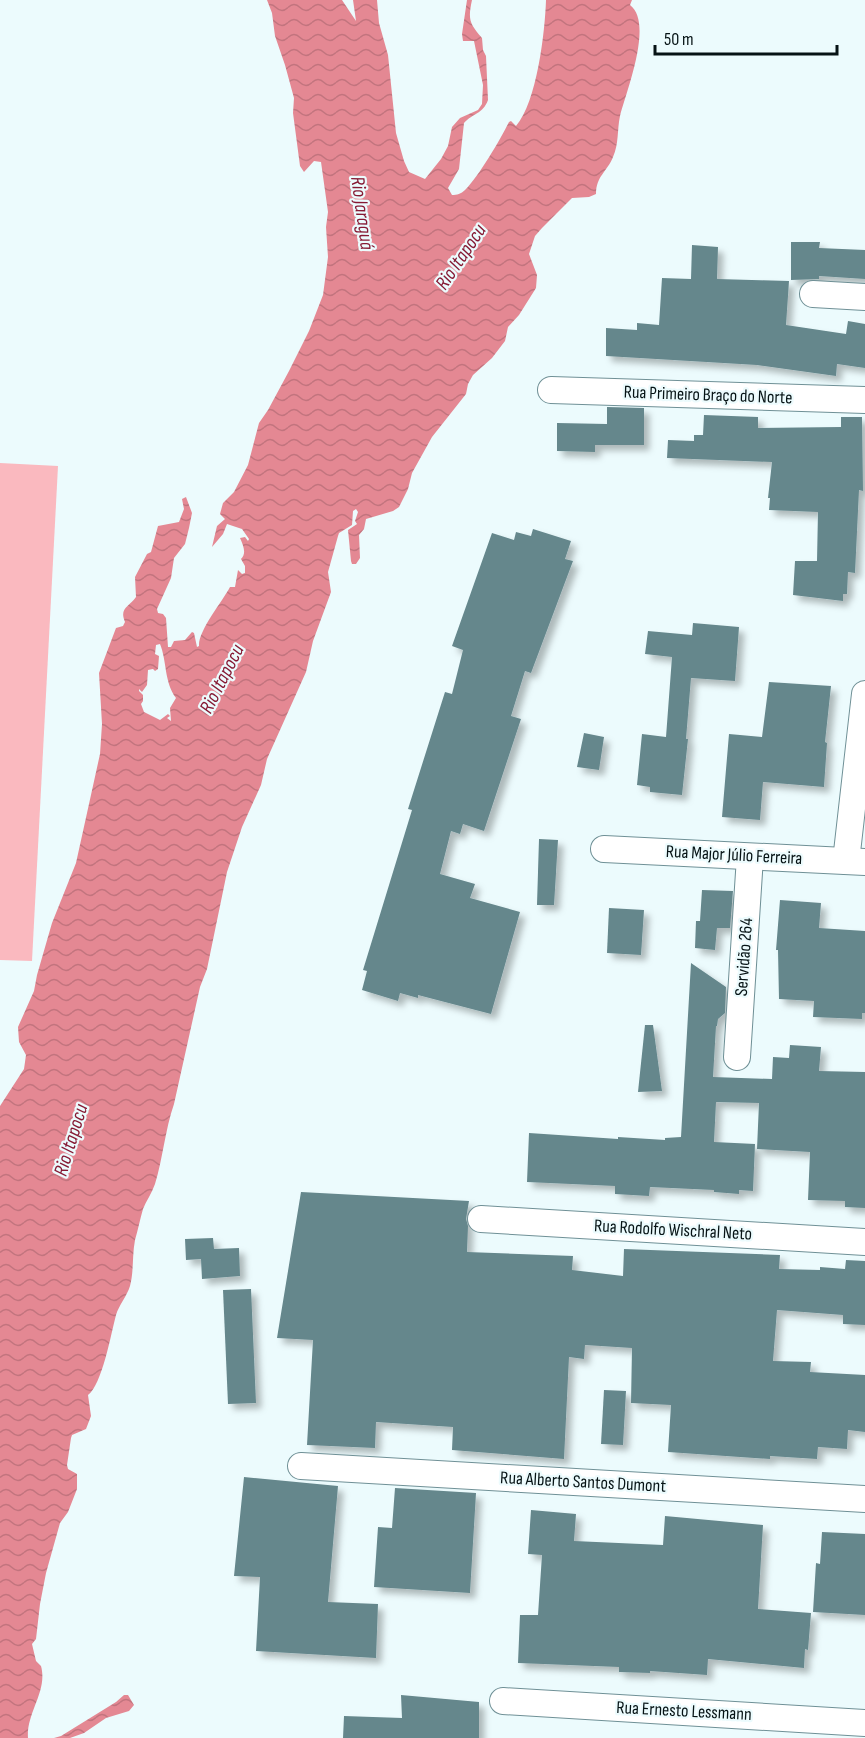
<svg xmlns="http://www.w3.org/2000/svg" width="865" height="1738" font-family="'Sofia Sans Condensed',sans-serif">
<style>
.pitch{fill:#fab9bf}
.water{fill:url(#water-waves);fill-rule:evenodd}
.building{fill:#65878c;filter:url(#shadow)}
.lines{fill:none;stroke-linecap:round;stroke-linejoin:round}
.street-casing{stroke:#6f9096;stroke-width:28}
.street{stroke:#fff;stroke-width:26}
.labels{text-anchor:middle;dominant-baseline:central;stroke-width:4.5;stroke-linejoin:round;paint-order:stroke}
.street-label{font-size:18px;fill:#061315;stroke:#ecfbfd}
.water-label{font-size:20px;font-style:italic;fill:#861a34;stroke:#ecfbfd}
</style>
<defs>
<pattern id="water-waves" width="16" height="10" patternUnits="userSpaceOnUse" patternTransform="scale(1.5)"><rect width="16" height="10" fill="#e48893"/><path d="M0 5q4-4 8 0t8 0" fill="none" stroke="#c2747e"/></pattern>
<filter id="shadow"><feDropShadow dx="5.5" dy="5.5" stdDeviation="3" flood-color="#0004"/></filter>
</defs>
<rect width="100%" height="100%" fill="#ecfbfd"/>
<!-- pitch -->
<path class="pitch" d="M0,463l58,3 -26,495 -32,-1z"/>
<!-- water -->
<g class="water">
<path d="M267,0h75l14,21 -3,-21h24l2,23 9,32 8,78 8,28 5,11 16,7 16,-20 7,-13 4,-19 8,-9 18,-8 4,-6 1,-19 -9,-44h-11l-1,-7 5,-34h5c-4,19 -3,23 10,38l1,12 3,6 2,44c-5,14 -15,13 -24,23l-5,46 -11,19 4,7c5,0 9,-1 13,-5 14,-14 35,-50 44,-68l2,-1 5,5c21,-24 29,-94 30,-126h86l-2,5c24,18 -4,87 -10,111 -3,14 -1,28 -7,41 -6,15 -17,19 -17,37l-7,3 -17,1 -30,30 -7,8 -6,18 8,21 -1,13 -17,27 -11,12 -3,14 -13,17 -19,17 -5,9 -2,10 -34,43 -20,36 -4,16 -9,18 -6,4 -27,8 -2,10 -5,6 1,23 -4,6h-4l-1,-3 -3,-31 9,-6 -2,-3 3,-9 -2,-3 -3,2 -1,14 -13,8 -1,3 -10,36 3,20 -18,49 -7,31 -39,87 -6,26 -19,42 -15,45 -20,97 -7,18 -26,117c-9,26 -11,54 -19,80 -3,9 -9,17 -12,25 -3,10 -5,21 -8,31 -3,15 -1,31 -5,46 -3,10 -11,19 -14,29 -5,19 -14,70 -28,80l3,21 -5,13 -14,6 -1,3 -4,27 1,4 9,5v15l-9,23 -8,11 -14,50 -6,31 -4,35 -4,5 4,17 5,5c7,25 -15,47 -13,72h-28v-632l24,-37 2,-14 -7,-13 -1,-15 16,-36 3,-16 15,-52 24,-60 24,-109 2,-30 -3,-51 17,-45 7,-2 2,-4c-6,-14 4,-15 11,-25l-1,-20 12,-23 4,-2 7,-26 21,-4 5,-13 -2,-10 4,-2 6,16 -3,15 -4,16 -11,14 -3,20 -14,31 1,4 5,1 3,4 2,29h3l3,-6 11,-1 7,-8 2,1 3,14 2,-1c-1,-15 23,-44 31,-59h5l3,-17 4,4 3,-1v-7l-4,-7c6,-6 2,-14 -1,-21l5,-1 3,4 1,-2 -7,-10 -15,-5 -4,10 -11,13 5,-21 8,-7 -5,-5 3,-11 11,-11 14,-27 11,-42 9,-13 21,-39 20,-40 14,-36 5,-38 -2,-30 2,-15 -7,-50 -7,-1 -10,11 -4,-6 -7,-53 1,-15 -9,-33 -10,-29 -3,-23zM160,644c7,17 4,38 16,54l-6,10 1,13 -4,-3 3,-2 -2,-2 -8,6 -16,-8 -3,-8 2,-3v-6l-4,-4v-2l3,3 5,-7 1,-15 5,-1 2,2 3,-2 1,-13 -4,-2 1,-9z"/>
<path d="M124,1695h4l6,10 -5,6 -23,7 -22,15 -14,5h-16l7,-2 55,-34z"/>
</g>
<!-- building -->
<g class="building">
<path d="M791,242h29l-1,6 46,2v29l-46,-3v3l-28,1z"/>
<path d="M692,245l26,2 -1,32 72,2 -3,44 60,9 2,-13 17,3v44l-28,-4 -1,12 -79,-11 -151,-9v-28l31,2v-7l22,2 3,-47 29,1z"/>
<path d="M607,407l37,1v37h-49v7l-38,-1v-28l50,1z"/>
<path d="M704,415l54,2v11l83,-1v-10h21l1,74 -4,-1 -4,83 -7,-1 -1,22h-4v7l-50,-6 2,-34h22l1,-49 -49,-2 1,-12h-2l4,-36 -105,-4 1,-18 26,1v-6h9z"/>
<path d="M533,529l38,12 -6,18 8,2 -42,112 -6,-2 -14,45 10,3 -37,112 -21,-7 -3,10 -9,-3 -11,43 35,10 -5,14 50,14 -29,102 -73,-19v3l-18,-5 -2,8 -36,-11 5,-19 -4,-1 49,-160 -4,-1 37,-117 7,2 11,-44 -11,-4 40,-113 22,7 2,-8 15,4z"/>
<path d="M693,623l46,4 -4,54 -44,-3 -5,61h2l-6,56 -32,-3v-5l-13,-2 5,-51 24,3 6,-80 -27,-3 3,-23 44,4z"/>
<path d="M769,682l62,4 -6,56 2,1 -3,44 -61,-5 -3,38 -38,-3 7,-83 33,3z"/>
<path d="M584,733l20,4 -5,33 -22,-3z"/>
<path d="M539,839l19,1 -4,65h-17z"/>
<path d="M702,890l31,1 -3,37h-13l-2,22 -20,-2 1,-27h4z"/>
<path d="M780,900l41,3 -2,25 46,3v82h-3v6l-49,-2 1,-16 -35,-2 -1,-49h-2z"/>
<path d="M609,908l35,2 -3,45 -34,-2z"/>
<path d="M691,963l35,24 -1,26 -7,6 -1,7h-1l-3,51 59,2 1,-22 16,1 1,-13 31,2 -2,24 46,1v136l-20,-1v-6l-37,-1 2,-48 -53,-3 2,-46 -43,-1 -2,40 41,2 -2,47 -14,-1v4l-25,-2v-2l-64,-3 -1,9 -34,-2v-8l-88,-4 2,-49 89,6v-2l47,3v-2l16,-1z"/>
<path d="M645,1025h8l9,66 -24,1z"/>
<path d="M301,1192l168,9 -3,18 2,7 -1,26 106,4 -1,14 51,6 1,-27 156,6 -1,14 41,1v-3l25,2 1,-9 19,1v64l-22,-1v-9l-66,-5 -4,51 38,1 -1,10 55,3v57l-17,-2 -1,19 -29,-2 -1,12 -47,-3v3l-102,-7 3,-47 -40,-2 1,-55 -47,-3 -1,14 -15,-2 -5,102 -112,-9 1,-23 -77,-5 -1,26 -68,-3 6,-105 -36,-2z"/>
<path d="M213,1238l1,11 25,-1 1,28 -38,3 -1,-20 -15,1 -1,-21z"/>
<path d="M251,1289l5,114 -28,1 -5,-114z"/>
<path d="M604,1390l22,1 -3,54 -22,-1z"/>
<path d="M244,1477l94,9 -10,116 50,2 -2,54 -120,-7 4,-74 -26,-1z"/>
<path d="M395,1488l81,5 -6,100 -96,-6 4,-60 14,1z"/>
<path d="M531,1510l45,4 -2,27 89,4 2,-29 98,9 -5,84 53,4 -3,37 -3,-1 -1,19 -96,-9 -1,16 -57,-4v2l-31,-1v-5l-101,-4 2,-48h18l4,-60 -14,-1z"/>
<path d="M822,1532l43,2v81l-52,-3 3,-49 4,1z"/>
<path d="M401,1695l78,7v36h-136l1,-22 58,2z"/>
</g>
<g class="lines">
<!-- street casing -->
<g class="street-casing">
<g id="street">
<path d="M813,294l52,3"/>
<path d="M551,390l314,10"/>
<path d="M604,849l261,13"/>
<path d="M846,861l19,-167"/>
<path d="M737,1057l13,-200"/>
<path d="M481,1219l384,23"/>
<path d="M301,1466l564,33"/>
<path d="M503,1701l362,22"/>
</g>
</g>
<!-- street -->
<use href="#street" class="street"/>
</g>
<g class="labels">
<!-- street labels -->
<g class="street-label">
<text transform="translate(708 395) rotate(2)">Rua Primeiro Braço do Norte</text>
<text transform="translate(734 855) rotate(3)">Rua Major Júlio Ferreira</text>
<text transform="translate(744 957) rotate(-86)">Servidão 264</text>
<text transform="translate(673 1230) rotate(3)">Rua Rodolfo Wischral Neto</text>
<text transform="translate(583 1482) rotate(3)">Rua Alberto Santos Dumont</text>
<text transform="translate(684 1711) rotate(3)">Rua Ernesto Lessmann</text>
</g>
<!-- water labels -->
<g class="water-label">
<text transform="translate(362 213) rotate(82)">Rio Jaraguá</text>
<text transform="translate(461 257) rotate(-56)">Rio Itapocu</text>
<text transform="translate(222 679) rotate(-63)">Rio Itapocu</text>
<text transform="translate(71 1140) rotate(-73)">Rio Itapocu</text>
</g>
</g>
<!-- scale -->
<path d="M655 45v9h182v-9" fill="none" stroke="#061315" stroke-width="3"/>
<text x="664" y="45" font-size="18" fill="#061315" stroke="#ecfbfd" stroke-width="4.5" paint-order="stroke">50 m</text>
</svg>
